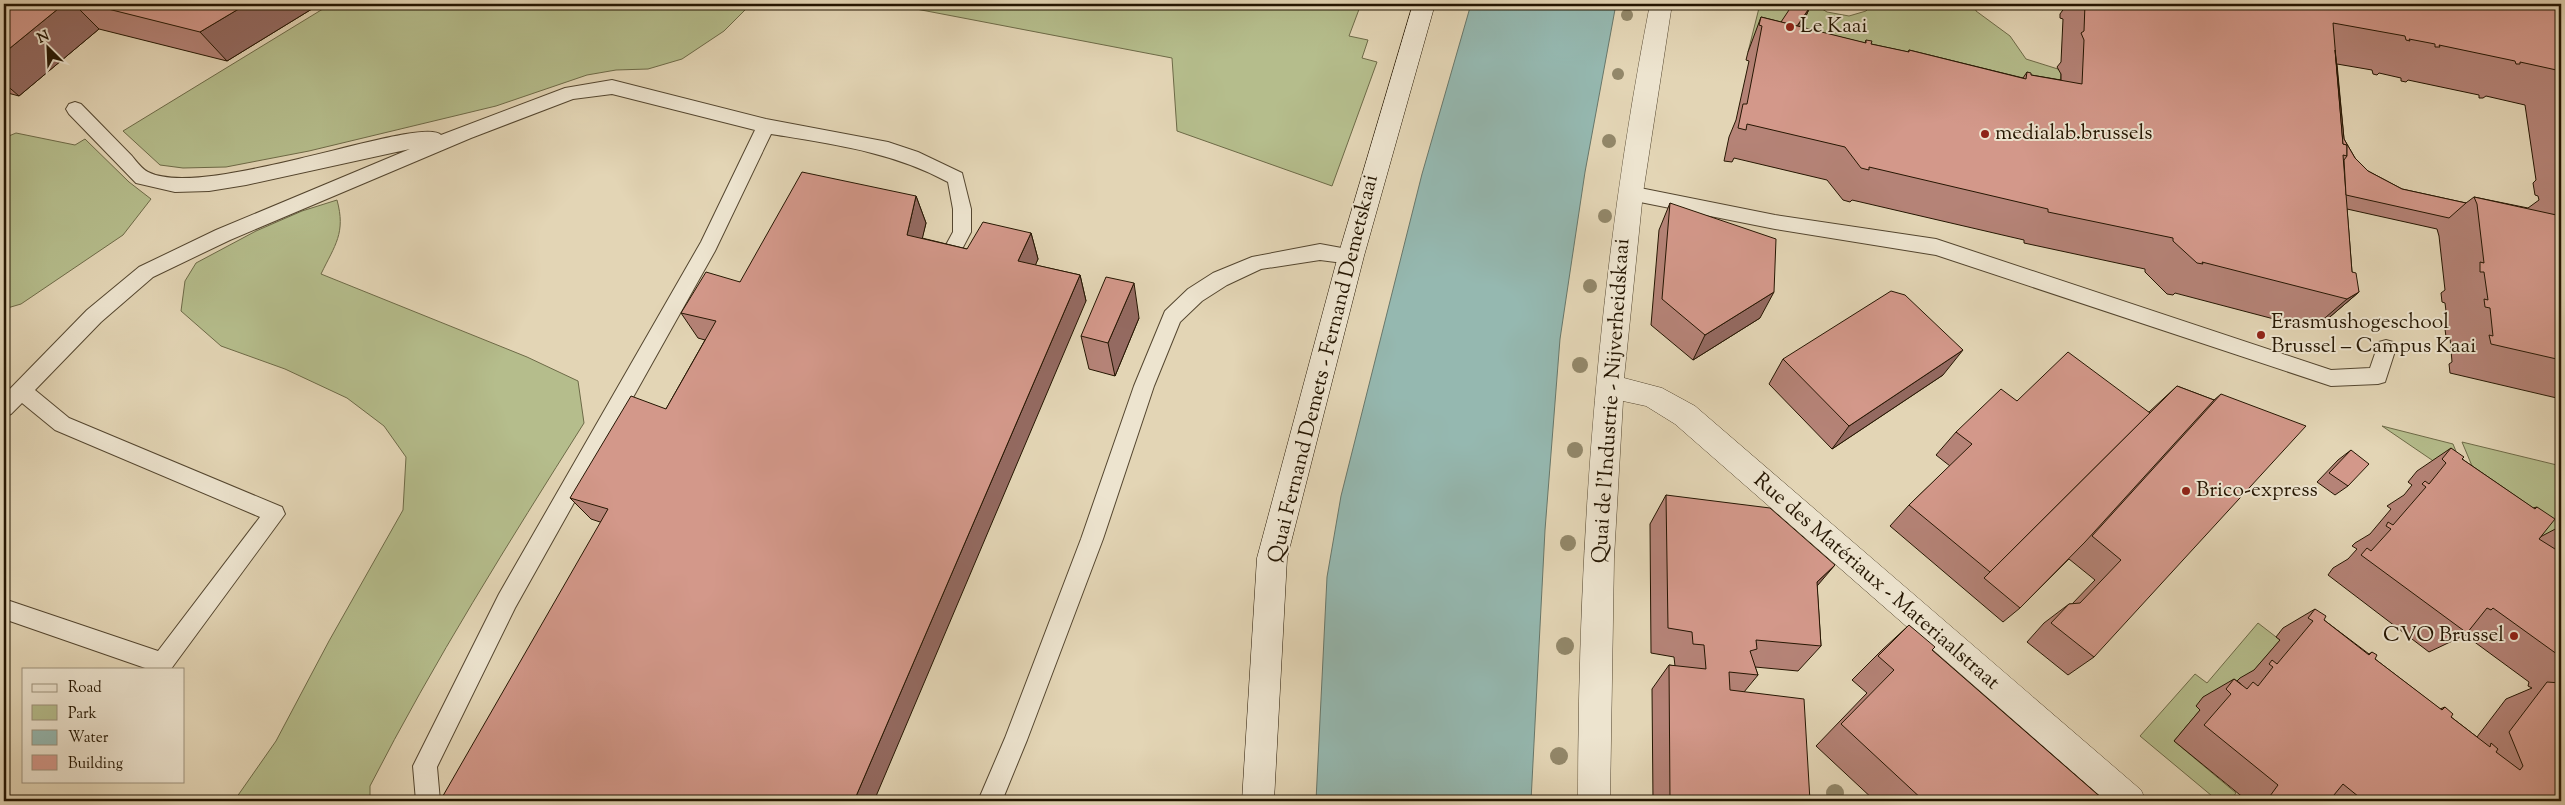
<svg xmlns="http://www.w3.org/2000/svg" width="2565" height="805" font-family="'Sorts Mill Goudy',serif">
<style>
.green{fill:#b5bd8c;stroke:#6d6a47}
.water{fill:#95b8b0;stroke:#68776a}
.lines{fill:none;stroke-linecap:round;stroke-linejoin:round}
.lane-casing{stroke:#54462f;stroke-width:2}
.street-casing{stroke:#54462f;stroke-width:1}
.secondary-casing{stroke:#251602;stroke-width:1}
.lane{fill:#ede4cf;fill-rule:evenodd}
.street{fill:#ede4cf;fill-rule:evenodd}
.secondary{fill:#ede4cf;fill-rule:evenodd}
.tree{fill:#928769}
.wall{fill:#b58377;stroke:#251602;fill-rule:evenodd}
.shaded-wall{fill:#946a61;stroke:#251602}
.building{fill:#d3988a;stroke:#251602}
.poi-dot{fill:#8f2418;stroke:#ede4cf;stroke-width:2}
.labels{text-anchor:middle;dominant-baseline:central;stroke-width:4;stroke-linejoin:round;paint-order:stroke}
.poi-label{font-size:21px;fill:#251602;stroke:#ede4cf;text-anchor:start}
.street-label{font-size:21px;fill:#251602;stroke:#ede4cf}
</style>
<rect width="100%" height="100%" fill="#e3d5b5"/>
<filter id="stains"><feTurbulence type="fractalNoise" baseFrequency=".004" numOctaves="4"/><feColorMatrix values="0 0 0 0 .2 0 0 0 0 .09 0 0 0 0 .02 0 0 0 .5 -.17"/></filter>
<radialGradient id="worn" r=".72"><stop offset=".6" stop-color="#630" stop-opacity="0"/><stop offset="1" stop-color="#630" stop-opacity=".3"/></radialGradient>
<!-- green -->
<g class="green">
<path d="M331,4h420l-27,27 -42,28 -34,10 -32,1 -29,5 -91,31 -187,45 -83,16 -43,1 -23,-3 -37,-34z"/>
<path d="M890,4h471l-12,32 19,4 -6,18 15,4 -45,124 -155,-55 -5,-73z"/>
<path d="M1760,4h54l13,8 22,4 17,-5 6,-7h103l1,7 34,25 16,23 35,11 -3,48 -310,-66z"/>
<path d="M16,133l59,12 10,-6 44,43 22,17 -28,36 -102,69 -17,5v-171z"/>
<path d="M337,200c9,33 -2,45 -16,74l206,83 51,24 6,42c-75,119 -150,238 -214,363v15h-136l42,-60 53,-100 74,-131 3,-53 -22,-31 -37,-28 -62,-29 -64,-23 -40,-35 4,-30 11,-18 60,-32 46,-20z"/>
<path d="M2382,426l71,18 17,42z"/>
<path d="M2462,442l99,24v88l-13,-14 -63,-43z"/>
<path d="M2258,623l22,17 -35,41 -5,-3 -2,3 4,4 -16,18 -30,3 4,4 -26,31 62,52 -6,8h-12l-78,-65 55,-62 12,9z"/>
</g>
<!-- water -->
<path class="water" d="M1471,4h145l-31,168 -25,167 -15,191 -14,271h-215l11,-224 14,-81 81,-322z"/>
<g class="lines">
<!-- lane casing -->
<g class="lane-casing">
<g id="lane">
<path d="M612,80l154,39 122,23 30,10 44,21 9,36v23l-21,40 -7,3 -7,-3 -2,-5 19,-35v-23l-5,-27c-55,-30 -116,-38 -177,-48l-56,117 -200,357 -78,159 3,34h-24l-3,-35 86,-172 202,-352 54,-112 -143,-36 -39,5 -102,39 -241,102 -77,37 -52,45 -66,68 34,28 213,89 3,7 -114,155h-23l-144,-50v-20l154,52 102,-134 -205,-87 -33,-27 -11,11 -7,3v-22l83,-85 52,-43 77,-37 194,-81 -164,36 -37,6 -34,1 -39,-9 -67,-69 -3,-5 3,-5 6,-2 6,2c17,17 34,35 51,52 4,5 10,13 16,16 56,29 274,-58 293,-37l124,-47z"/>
<path d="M1630,186l145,29 161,24 395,131 39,-2 9,-26 7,-2 7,2 3,6 -11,34 -7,2 -47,2 -395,-131 -161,-26 -145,-29 -6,-2 -3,-5 3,-5z"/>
<path d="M1320,244l38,7 2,5 -2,5 -7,3 -31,-4 -59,9 -34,16 -25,16 -22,21 -26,64 -51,153 -76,201 -25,61h-24l27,-63 76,-199 53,-153 31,-75 23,-22 25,-16 39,-16z"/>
</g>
</g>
<!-- street casing -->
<g class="street-casing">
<path id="street" d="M1650,4h22l-29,189 -19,185 38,10 33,18 446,384 5,11h-40l-431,-377 -29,-18 -23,-5 -9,157 -4,243h-32c0,-266 21,-536 72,-797z"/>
</g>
<!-- secondary casing -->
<g class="secondary-casing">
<path id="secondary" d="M1413,4h22l-71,252 -77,302 -13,243h-32l15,-243 81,-302z"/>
</g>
<!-- lane -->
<use href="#lane" class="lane"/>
<!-- street -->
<use href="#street" class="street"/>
<!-- secondary -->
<use href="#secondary" class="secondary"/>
</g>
<!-- trees -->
<g class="tree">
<circle cx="1627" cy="15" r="6"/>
<circle cx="1618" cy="74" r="6"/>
<circle cx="1609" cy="141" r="7"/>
<circle cx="1605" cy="216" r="7"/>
<circle cx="1590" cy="286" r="7"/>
<circle cx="1580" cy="365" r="8"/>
<circle cx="1575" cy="450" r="8"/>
<circle cx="1568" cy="543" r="8"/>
<circle cx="1565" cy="646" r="9"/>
<circle cx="1559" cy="756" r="9"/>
<circle cx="1835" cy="793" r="9"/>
</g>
<!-- wall -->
<g class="wall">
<path d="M4,4h316l-93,57 -128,-32 -80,67 -15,-4z"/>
<path d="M2065,4h496v395l-111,-26 -1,-9 3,-2 -2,-24 -4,-1 -1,-8 3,-2 -3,-24 -3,-1 -1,-9 4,-3 -6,-54 -2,-7 -90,-20 5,63 7,20 -35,30 -12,7 -137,-36 -2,2 -6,-1 -22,-22v-3l-121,-26v-3l-172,-40 -2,2 -7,-2 -16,-20 -93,-22 -2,4 -8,-1 5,-24 7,-17 13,-59 -3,-1 2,-8 13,-35 20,5 29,-15 -5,11 -6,9 66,16 1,-3 5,4 37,8 1,-2 114,28 4,-6 4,3 30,5v-6l-4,-7 4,-5 2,-43 -3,-1v-4l5,-7zM2337,64l35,6 1,4 4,1 2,-2 22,5v3l5,1 2,-2 71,15v3h4l3,-2 39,9 11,75 -3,3 2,12 3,1 1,4 -11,8 -54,-11 -8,6 -64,-14 -34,-18 -13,-13 -11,-19z"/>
<path d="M916,196l10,27 -4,15 45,11 64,-16 7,26 -3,6 45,10 6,26 -486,221 -9,-3 -21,-21 96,-89 39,-69 -7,-2 -17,-25 59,-31z"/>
<path d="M1670,203l90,115 -67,42 -42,-35 8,-95z"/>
<path d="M1139,318l-24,58 -26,-7 -8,-33z"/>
<path d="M1783,359l160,16 -111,74 -63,-65z"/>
<path d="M2177,386l37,14 7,-6 -127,263 -26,18 -41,-33 17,-19 25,-19h3l23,-24 -26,-21 -49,49 -17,14 -113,-96 19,-21 41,-39 -14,-11 20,-23 61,-31 132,11z"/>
<path d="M2451,448l11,11 71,49 4,-1 2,32 3,-3 19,-10v275h-317l1,-2 -71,-58 26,-31 -4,-4 7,-9 31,-18 8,6 -5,-4 3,-3 14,-8 26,-30 -4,-3 7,-9 32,-19 9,11 45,34 3,-2 3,7 65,50 5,-2 6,10 26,20 29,-38 26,-11 -4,-2 1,-4 -64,-47 -36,17 -101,-77 5,-7 15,-9 9,-10 -5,-3 3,-3 15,-9 21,-25 -4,-3 17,-11 8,-10 -4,-3 9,-11z"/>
<path d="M2351,450l-3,36 -13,9 -18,-13 21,-22z"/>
<path d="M1666,495l151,91 4,60 -23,25 -43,-4 3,8 -14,17 66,109h-157l-1,-112 17,-24 6,1 -1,-9 -23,-4 -1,-129z"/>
<path d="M1909,625l23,25 173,151h-230l-59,-55 51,-53 -15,-13 30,-30z"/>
</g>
<!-- shaded-wall -->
<g class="shaded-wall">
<path d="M64,4h10l25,25 -80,67 -15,-13v-30z"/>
<path d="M247,4h73l-93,57 -27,-29z"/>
<path d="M1810,7l-5,11 -15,24 5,-12z"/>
<path d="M916,196l10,27 -9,38 -10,-26z"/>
<path d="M1031,233l7,26 -12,28 -8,-26z"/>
<path d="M1080,275l6,26 -212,500h-20z"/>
<path d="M1134,283l5,35 -24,58 -7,-33z"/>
<path d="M1774,292l-14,26 -67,42 12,-25z"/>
<path d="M2359,292l-35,30 -12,7 35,-30z"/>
<path d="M1963,350l-20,25 -111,74 17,-23z"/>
<path d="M1835,565l-23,27 5,-10z"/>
</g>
<!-- building -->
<g class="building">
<path d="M4,4h60l-60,49z"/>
<path d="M88,4h159l-47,28z"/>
<path d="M1793,4h10l7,3 -13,19 -16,-4z"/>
<path d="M2085,4h476v67l-41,-9v2h-4l-1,-3 -76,-16 1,2h-5v-3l-26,-5 1,2 -4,-1 -1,-4 -72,-13 10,121 4,1v11l-4,-1 9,117 4,1 3,19 -12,7 -145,-37 1,2 -6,-1 -24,-22v-3l-125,-26v-3l-179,-42v3l-8,-2 -16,-21 -98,-23 -1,6 -8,-2 5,-24h4l15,-78 -3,-1 2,-8 105,26v-3l6,1 -1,3 38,8v-2l117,29 1,-7 4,1v2l51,9 2,-44 -3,-7 3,-2z"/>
<path d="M2335,50l9,89 11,19 13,13 34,18 64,14 -17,15 -103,-23 -2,-35 3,-4v-11l-4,-1z"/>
<path d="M802,172l114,24 -9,39 60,14 16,-27 48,11 -13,28 62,14 -226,526h-414l168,-292 -38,-11 61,-102 35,13 50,-88 -35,-8 25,-41 34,10z"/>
<path d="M2474,197l87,19v144l-70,-16 -2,-9 4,1 -3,-28 -5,-1 -1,-8 4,1 -4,-28h-4v-10l4,1 -7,-59z"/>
<path d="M1670,203l106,36 -2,53 -69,43 -43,-36z"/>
<path d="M1106,277l28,6 -26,60 -27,-7z"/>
<path d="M1891,291l14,4 58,55 -114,76 -66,-67z"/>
<path d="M2068,352l82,61 -160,159 -81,-67 63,-61 -16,-12 45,-43 16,12z"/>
<path d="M2177,386l37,14 -129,142 -65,66 -36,-30z"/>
<path d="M2221,394l85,32 -212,231 -43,-34 18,-19 11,-1 41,-43 -29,-24z"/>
<path d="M2451,448l13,9 -2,2 73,50 2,-2 18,12 -16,20 16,10 6,-8v116l-68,-49 -2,2 -4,-2 -20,25 -106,-78 6,-7 4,3 20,-22 -5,-3 2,-4 5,3 33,-38 -4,-3 3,-3 4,3 17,-21 -4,-4z"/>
<path d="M2351,450l18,14 -21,22 -19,-13z"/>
<path d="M1666,495l104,13 65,57 -18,17 4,64 -65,-6 1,9 -7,2 8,24 -29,-3 1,18 74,9 6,102h-140l-1,-136 37,4 -2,-24 -11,-1 -1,-12 -24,-4z"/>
<path d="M2315,609l11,7 -2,4 45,35 3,-3 5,3 -2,4 67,51 3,-3 8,7 -2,3 39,30 1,-4 7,6 -2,3 24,18 3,-4 -14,-34 38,-50 14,1v118h-197l-21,-17 -14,17h-53l-6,-5 8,-11 -74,-60 27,-31 -5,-5 8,-10 13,10 6,-7 5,4 15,-19 -4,-3 3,-4 5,4 36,-43 -5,-3z"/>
<path d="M1909,625l26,22 -3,3 173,151h-181l-83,-77 53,-54 -16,-14z"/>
</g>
<!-- markers -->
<g class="poi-dot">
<circle cx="1790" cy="27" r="5"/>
<circle cx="1985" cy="134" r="5"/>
<circle cx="2261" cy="335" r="5"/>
<circle cx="2186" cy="491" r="5"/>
<circle cx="2514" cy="636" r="5"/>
</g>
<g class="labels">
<!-- poi labels -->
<g class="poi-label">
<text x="1800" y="27">Le Kaai</text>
<text x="1995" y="134">medialab.brussels</text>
<text x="2271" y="323">Erasmushogeschool<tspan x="2271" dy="24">Brussel – Campus Kaai</tspan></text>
<text x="2196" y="491">Brico-express</text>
<text x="2504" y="636" text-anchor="end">CVO Brussel</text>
</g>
<!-- street labels -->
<g class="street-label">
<text transform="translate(1324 369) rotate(-76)">Quai Fernand Demets - Fernand Demetskaai</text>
<text transform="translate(1612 401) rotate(-86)">Quai de l'Industrie - Nijverheidskaai</text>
<text transform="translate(1876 582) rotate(41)">Rue des Matériaux - Materiaalstraat</text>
</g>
</g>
<!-- margin -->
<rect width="2565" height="805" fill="none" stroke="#e3d5b5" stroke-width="20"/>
<rect x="5" y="5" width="2555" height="795" fill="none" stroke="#251602" stroke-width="2.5"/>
<rect x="10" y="10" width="2545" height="785" fill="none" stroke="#251602"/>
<!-- legend -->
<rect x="22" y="668" width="162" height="115" fill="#ede4cf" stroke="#9d927d"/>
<rect x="32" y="684" width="25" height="8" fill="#ede4cf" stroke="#9d927d"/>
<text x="68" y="692" font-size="15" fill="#251602">Road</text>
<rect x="32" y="705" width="25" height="15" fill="#b5bd8c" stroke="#9d927d"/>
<text x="68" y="718" font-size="15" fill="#251602">Park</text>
<rect x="32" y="730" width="25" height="15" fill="#95b8b0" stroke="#9d927d"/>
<text x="68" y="742" font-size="15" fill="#251602">Water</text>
<rect x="32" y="755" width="25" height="15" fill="#d3988a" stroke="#9d927d"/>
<text x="68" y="768" font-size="15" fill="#251602">Building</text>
<!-- north arrow -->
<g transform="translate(48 48) rotate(336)" stroke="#ede4cf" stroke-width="4" paint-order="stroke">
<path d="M0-4L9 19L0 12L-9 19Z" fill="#251602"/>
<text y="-8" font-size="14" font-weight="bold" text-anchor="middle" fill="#251602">N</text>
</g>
<rect width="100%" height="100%" filter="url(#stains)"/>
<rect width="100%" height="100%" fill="url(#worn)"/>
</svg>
